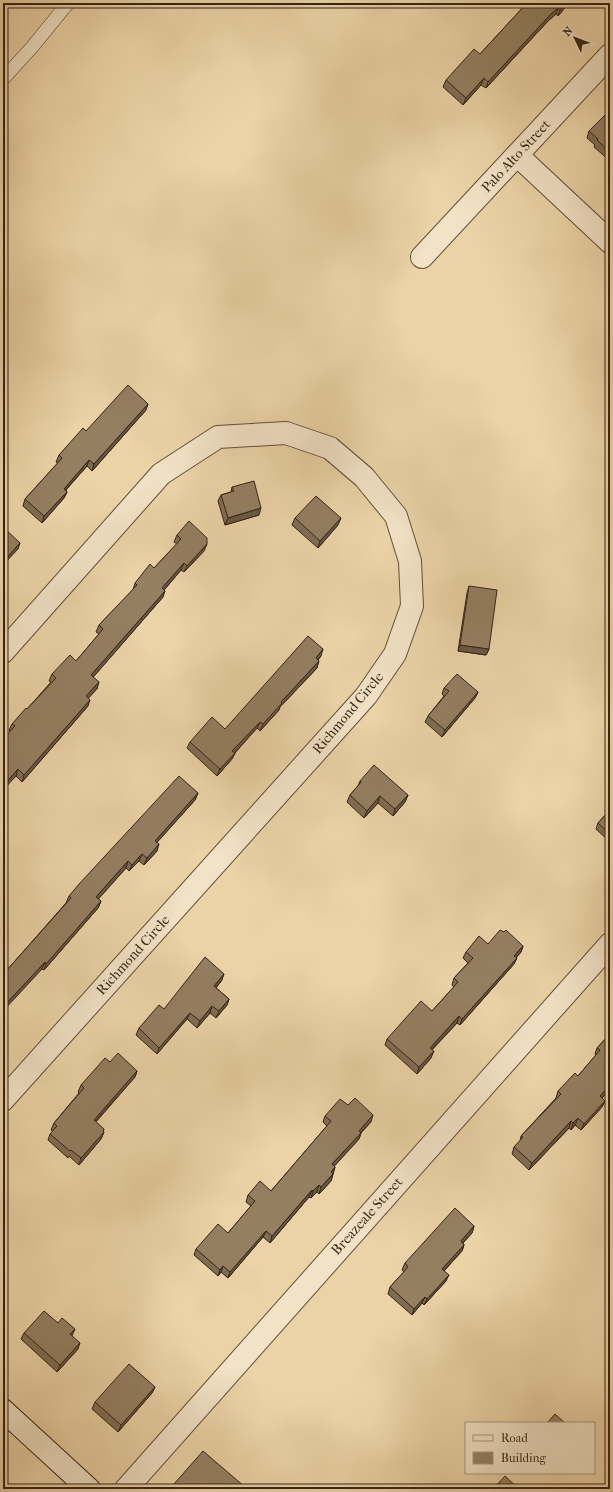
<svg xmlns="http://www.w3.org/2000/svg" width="613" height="1492" font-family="'IM FELL French Canon',serif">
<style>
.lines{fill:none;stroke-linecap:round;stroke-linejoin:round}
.lane-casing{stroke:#624f3a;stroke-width:14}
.street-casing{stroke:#624f3a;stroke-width:24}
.secondary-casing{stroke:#352315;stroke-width:24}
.lane{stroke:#f2e2c6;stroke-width:13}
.street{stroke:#f2e2c6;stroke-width:22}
.secondary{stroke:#f2e2c6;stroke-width:22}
.wall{fill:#7f6d53;stroke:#352315}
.shaded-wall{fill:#685944;stroke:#352315}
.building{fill:#947f61;stroke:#352315}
.labels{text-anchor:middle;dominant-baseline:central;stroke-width:3;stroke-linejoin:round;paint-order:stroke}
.street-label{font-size:14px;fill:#352315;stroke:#f2e2c6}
</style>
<rect width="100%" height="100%" fill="#ebd3a7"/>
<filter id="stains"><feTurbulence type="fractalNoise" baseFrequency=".005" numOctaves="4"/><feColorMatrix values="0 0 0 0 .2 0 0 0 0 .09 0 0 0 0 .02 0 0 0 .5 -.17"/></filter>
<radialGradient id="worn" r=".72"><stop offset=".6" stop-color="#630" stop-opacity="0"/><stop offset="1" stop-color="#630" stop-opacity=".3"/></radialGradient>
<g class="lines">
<!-- lane casing -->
<g class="lane-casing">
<path id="lane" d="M3,79l30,-33 35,-43"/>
</g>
<!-- street casing -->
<g class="street-casing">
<g id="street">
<path d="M517,155l93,87"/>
<path d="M422,257l188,-202"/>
<path d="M3,652l158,-178 57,-37 68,-4 44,15 34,29 32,39 14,45 2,45 -17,48 -29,42 -363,404"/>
<path d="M126,1489l484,-545"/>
</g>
</g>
<!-- secondary casing -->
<g class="secondary-casing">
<path id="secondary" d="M3,1410l86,79"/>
</g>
<!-- lane -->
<use href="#lane" class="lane"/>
<!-- street -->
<use href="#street" class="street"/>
<!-- secondary -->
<use href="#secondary" class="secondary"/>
</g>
<!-- wall -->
<g class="wall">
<path d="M527,3h42l-11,13 -2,-2 -8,7 -62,67 -5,-3 -18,20 -20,-18 3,-7 34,-26z"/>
<path d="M610,120v41l-16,-14 1,-2 -8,-7 2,-7z"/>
<path d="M146,410l-54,61 -5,-5 -21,24 1,2 -3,6 -22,25 -19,-17 2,-7 33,-36 -2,-1 3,-7 27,-24z"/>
<path d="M232,487l27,28 -34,10 -7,-24 3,-6 10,-3z"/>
<path d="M295,518l43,7 -20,23 -26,-23z"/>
<path d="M177,535l27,16 -20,21 -3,-2 -17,20 -1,7 -70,80 4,12 -9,9v8l-66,76 -6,-6 -6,-45 -1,-1 3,-6 15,-15 24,-27 -2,-1 3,-7 24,-13 23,-27 -3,-2 3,-7 34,-35 2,-7 19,-15 23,-24 -3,-2z"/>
<path d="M469,586l20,63 -3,6 -28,-4 9,-58z"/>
<path d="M321,656l-3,4 -1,8 -37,39 -1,3 -19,21 -3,-3 -22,25 -3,6 -15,17 -30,-28 3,-6 35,-13z"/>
<path d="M444,688l34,4 -3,6 -33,39 -17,-15 3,-6 16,-20 -2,-2z"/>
<path d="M360,781l48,14 -3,7 -12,14 -15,-13 -14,15 -17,-16 3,-7 8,-9z"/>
<path d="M198,793l-3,7 -38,42v9l-13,14 -5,-4 -10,10 -3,-3 -28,31 3,2 -3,7 -54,62 -2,-1 -35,1 59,-67 3,-7z"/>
<path d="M610,802v40l-14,-13 2,-6 9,-10 -2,-2 2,-6z"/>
<path d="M488,944l35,2 -2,6 -5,6 -2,6 -54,61 -3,-2 -25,27 -1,8 -14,16 -32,-29 2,-6 45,-28 22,-24 -2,-2 2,-7 14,-15 -5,-5 3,-6z"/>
<path d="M222,980l-6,8 13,11 -2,6 -11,13 -6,-5 -13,15 -10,-9 -30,35 -21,-19 3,-7 25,-19z"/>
<path d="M610,1034v55l-8,9 3,3 -3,6 -21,23 -6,-5 -4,5 -2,-2 -40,42 -17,-16 2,-7 6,-6 1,-5 35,-38 2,-7 20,-15 18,-21 -1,-1 2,-6z"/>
<path d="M110,1062l27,9 -2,6 -39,45 8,10 -3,7 -22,26 -10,-9 -1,2 -20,-18 2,-6 3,-3 -2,-1 3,-7 25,-30 -1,-1 3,-7z"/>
<path d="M348,1105l23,17 -10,11 -2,6 -25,27 1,1 -4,14 -12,13 -2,-2 -6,6 -2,-1 -39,46 -7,-6 -35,41 -7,-6 -3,4 -24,-21 2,-6 32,-16 23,-27 -5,-4 2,-7 23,-4 56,-65 -4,-4 2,-6z"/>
<path d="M474,1226l-2,7 -9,10 1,2 -2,6 -18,20 2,10 -22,24 -2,-2 -10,12 -24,-21 2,-7 14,-15 -2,-2 3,-7z"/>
<path d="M24,1333l48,3 6,13 -21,23 -36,-33z"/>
<path d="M155,1387l-3,6 -34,39 -26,-23 3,-7z"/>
<path d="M174,1484l70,5h-71z"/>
</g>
<!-- shaded-wall -->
<g class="shaded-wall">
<path d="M566,3h3l-11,13 2,-6z"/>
<path d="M558,8l-2,6 -8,7 -62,67 2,-6 63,-68z"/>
<path d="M484,78l-3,7 -18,20 3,-7z"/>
<path d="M148,404l-2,6 -54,61 2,-7z"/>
<path d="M89,460l-2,6 -26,29 3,-6z"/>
<path d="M67,492l-3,6 -22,25 2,-7z"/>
<path d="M261,508l-2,7 -34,10 3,-7z"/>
<path d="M341,518l-3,7 -20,23 2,-7z"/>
<path d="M20,543l-2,6 -15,16v-3z"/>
<path d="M207,544l-3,7 -20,21 3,-6z"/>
<path d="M184,563l-3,7 -21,25 2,-7z"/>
<path d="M165,591l-2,6 -74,85 2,-7z"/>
<path d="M460,645l29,4 -3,6 -28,-4z"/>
<path d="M323,649l-2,7 -7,8 2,-6z"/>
<path d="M319,661l-2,7 -37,39 -1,3 -19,21 3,-7 18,-22z"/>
<path d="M99,682l-2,7 -13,14 2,-7z"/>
<path d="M478,692l-3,6 -33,39 3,-7z"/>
<path d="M90,700l-2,6 -66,76 2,-7z"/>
<path d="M260,722l-3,6 -27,30 2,-7z"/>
<path d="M235,753l-3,6 -15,17 3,-7z"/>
<path d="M18,769l-2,7 -13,14v-4z"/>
<path d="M198,793l-3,7 -42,47 2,-6z"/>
<path d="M408,795l-3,7 -12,14 2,-7z"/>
<path d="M380,796l-2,7 -14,15 3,-7z"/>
<path d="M159,844l-2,7 -13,14 3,-7z"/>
<path d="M142,854l-3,7 -10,10 3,-6z"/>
<path d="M128,861l-2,7 -32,36 2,-7z"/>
<path d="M101,901l-3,7 -54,62 2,-6z"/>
<path d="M523,946l-2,6 -9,10 2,-6z"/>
<path d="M517,958l-3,6 -54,61 2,-6z"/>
<path d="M45,962l-3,7 -39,42v-4z"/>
<path d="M224,974l-2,6 -11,13 3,-7z"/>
<path d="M229,999l-2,6 -11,13 3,-7z"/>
<path d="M212,1006l-2,7 -13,15 3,-7z"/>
<path d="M190,1013l-3,6 -30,35 2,-6z"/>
<path d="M459,1016l-2,7 -30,31 3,-6z"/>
<path d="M434,1051l-3,7 -14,16 2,-7z"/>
<path d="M137,1071l-2,6 -44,49 3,-6z"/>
<path d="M610,1085v4l-12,14 2,-7z"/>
<path d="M605,1101l-3,6 -21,23 3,-6z"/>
<path d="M373,1115l-2,7 -15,15 3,-6z"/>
<path d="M578,1118l-3,7 -4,5 2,-7z"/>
<path d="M571,1121l-2,7 -40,42 3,-7z"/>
<path d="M104,1129l-2,5 2,-2 -3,7 -22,26 2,-7z"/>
<path d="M361,1133l-2,6 -29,32 2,-7z"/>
<path d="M335,1167l-2,7 -2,-2z"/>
<path d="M333,1174l-2,7 -12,13 2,-7z"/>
<path d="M319,1185l-2,7 -6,6 2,-7z"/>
<path d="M312,1190l-3,7 -39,46 2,-7z"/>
<path d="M474,1226l-2,7 -14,15 3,-7z"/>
<path d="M266,1231l-3,6 -35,41 2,-6z"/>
<path d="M464,1245l-2,6 -22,24 2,-6z"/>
<path d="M223,1266l-2,6 -3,4 2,-6z"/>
<path d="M449,1275l-3,6 -22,24 3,-6z"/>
<path d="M425,1297l-3,6 -10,12 2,-6z"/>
<path d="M75,1329l-3,7 -2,-2z"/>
<path d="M80,1343l-2,6 -21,23 3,-7z"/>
<path d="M155,1387l-3,6 -34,39 3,-7z"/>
</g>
<!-- building -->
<g class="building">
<path d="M527,3h39l-6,7 -2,-2 -7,6 -63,68 -4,-4 -18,20 -20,-18 28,-31 6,5z"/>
<path d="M605,115l5,5v32l-13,-12 1,-1 -9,-8z"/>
<path d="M128,385l20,19 -54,60 -5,-4 -25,29 3,3 -23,24 -19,-17 37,-41 -3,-3 24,-27 3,3z"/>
<path d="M254,481l7,27 -33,10 -7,-23 13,-4 -2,-4z"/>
<path d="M316,496l25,22 -21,23 -25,-23z"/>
<path d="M189,521l18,17v6l-20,22 -3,-3 -22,25 3,3 -74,84 8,7 -13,14 4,4 -66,75 -6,-6 -15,17v-47l12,-13 -3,-2 14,-16 1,1 29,-31 -4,-4 18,-19 6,6 27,-32 -4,-4 38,-40 -2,-2 15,-19 4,4 27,-29 -4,-4z"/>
<path d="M3,527l17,16 -17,19z"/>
<path d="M469,586l28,4 -8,59 -29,-4z"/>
<path d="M308,636l15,13 -7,9 3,3 -38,41 1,1 -19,21 -3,-2 -28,29 3,2 -15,16 -30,-27 22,-25 13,12z"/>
<path d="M457,674l21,18 -33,38 -17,-14 21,-25 -5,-3z"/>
<path d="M374,765l34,30 -13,14 -15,-13 -13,15 -17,-16 11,-13 -1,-1z"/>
<path d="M179,776l19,17 -43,48 4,3 -12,14 -5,-4 -10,11 -4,-4 -32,36 5,4 -55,63 -1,-2 -42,45v-41l4,4 64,-72 -2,-2 11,-13z"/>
<path d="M610,802v6l-3,-3z"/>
<path d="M610,810v24l-12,-11z"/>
<path d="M500,930l4,2 2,-2 17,16 -9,10 3,2 -55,61 -3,-3 -29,32 4,3 -15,16 -32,-28 34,-38 11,10 26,-29 -4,-4 19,-20 -7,-6 13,-16 9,8z"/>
<path d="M205,957l19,17 -10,12 15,13 -10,12 -7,-5 -12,15 -10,-8 -31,35 -20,-20 20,-23 5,4z"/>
<path d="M610,1034v51l-10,11 5,5 -21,23 -6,-6 -5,5 -2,-2 -39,42 -18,-16 9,-10 -2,-1 40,-42 -3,-3 17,-18 3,3 22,-26 -3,-2z"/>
<path d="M118,1053l19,18 -43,49 10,9 -1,2 1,1 -23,26 -10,-8 -1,1 -20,-17 7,-8 -3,-3 30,-35 -3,-3 24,-27 5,4z"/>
<path d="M355,1098l18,17 -14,16 2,2 -29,31 3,3 -4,5 2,2 -12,13 -2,-2 -6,6 -1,-1 -40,46 -6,-5 -36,41 -7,-6 -3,4 -24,-21 22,-25 10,9 27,-32 -7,-6 12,-14 11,10 60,-70 -6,-5 15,-17 8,6z"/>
<path d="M455,1208l19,18 -13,15 3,4 -22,24 7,6 -22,24 -2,-2 -11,12 -24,-22 18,-20 -3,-4z"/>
<path d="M44,1311l14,12 4,-5 13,11 -5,5 10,9 -20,22 -36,-32z"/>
<path d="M129,1364l26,23 -34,38 -26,-23z"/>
<path d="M555,1414l10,9h-18z"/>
<path d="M203,1451l42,36 -2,2h-63l-6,-5z"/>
<path d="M505,1476l14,13h-26z"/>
</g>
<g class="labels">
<!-- street labels -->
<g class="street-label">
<text transform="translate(516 156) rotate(-47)">Palo Alto Street</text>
<text transform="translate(348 713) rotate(-50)">Richmond Circle</text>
<text transform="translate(133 955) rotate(-48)">Richmond Circle</text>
<text transform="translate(367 1216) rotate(-48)">Breazeale Street</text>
</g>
</g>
<!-- margin -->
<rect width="613" height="1492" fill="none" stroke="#ebd3a7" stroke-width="16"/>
<rect x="4" y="4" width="605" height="1484" fill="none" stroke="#352315" stroke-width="2"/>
<rect x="8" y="8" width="597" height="1476" fill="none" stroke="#352315"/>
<!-- legend -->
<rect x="465" y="1422" width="130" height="52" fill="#f2e2c6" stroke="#a6967f"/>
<rect x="473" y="1435" width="20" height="6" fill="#f2e2c6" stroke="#a6967f"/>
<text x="501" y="1442" font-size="12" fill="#352315">Road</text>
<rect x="473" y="1452" width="20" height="12" fill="#947f61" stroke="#a6967f"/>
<text x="501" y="1462" font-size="12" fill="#352315">Building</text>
<!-- north arrow -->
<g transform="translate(575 38) rotate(313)" stroke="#f2e2c6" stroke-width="3" paint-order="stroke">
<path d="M0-3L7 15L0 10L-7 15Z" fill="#352315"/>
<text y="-6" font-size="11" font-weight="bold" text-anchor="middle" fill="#352315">N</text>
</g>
<rect width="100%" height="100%" filter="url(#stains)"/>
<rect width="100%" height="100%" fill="url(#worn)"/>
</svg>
